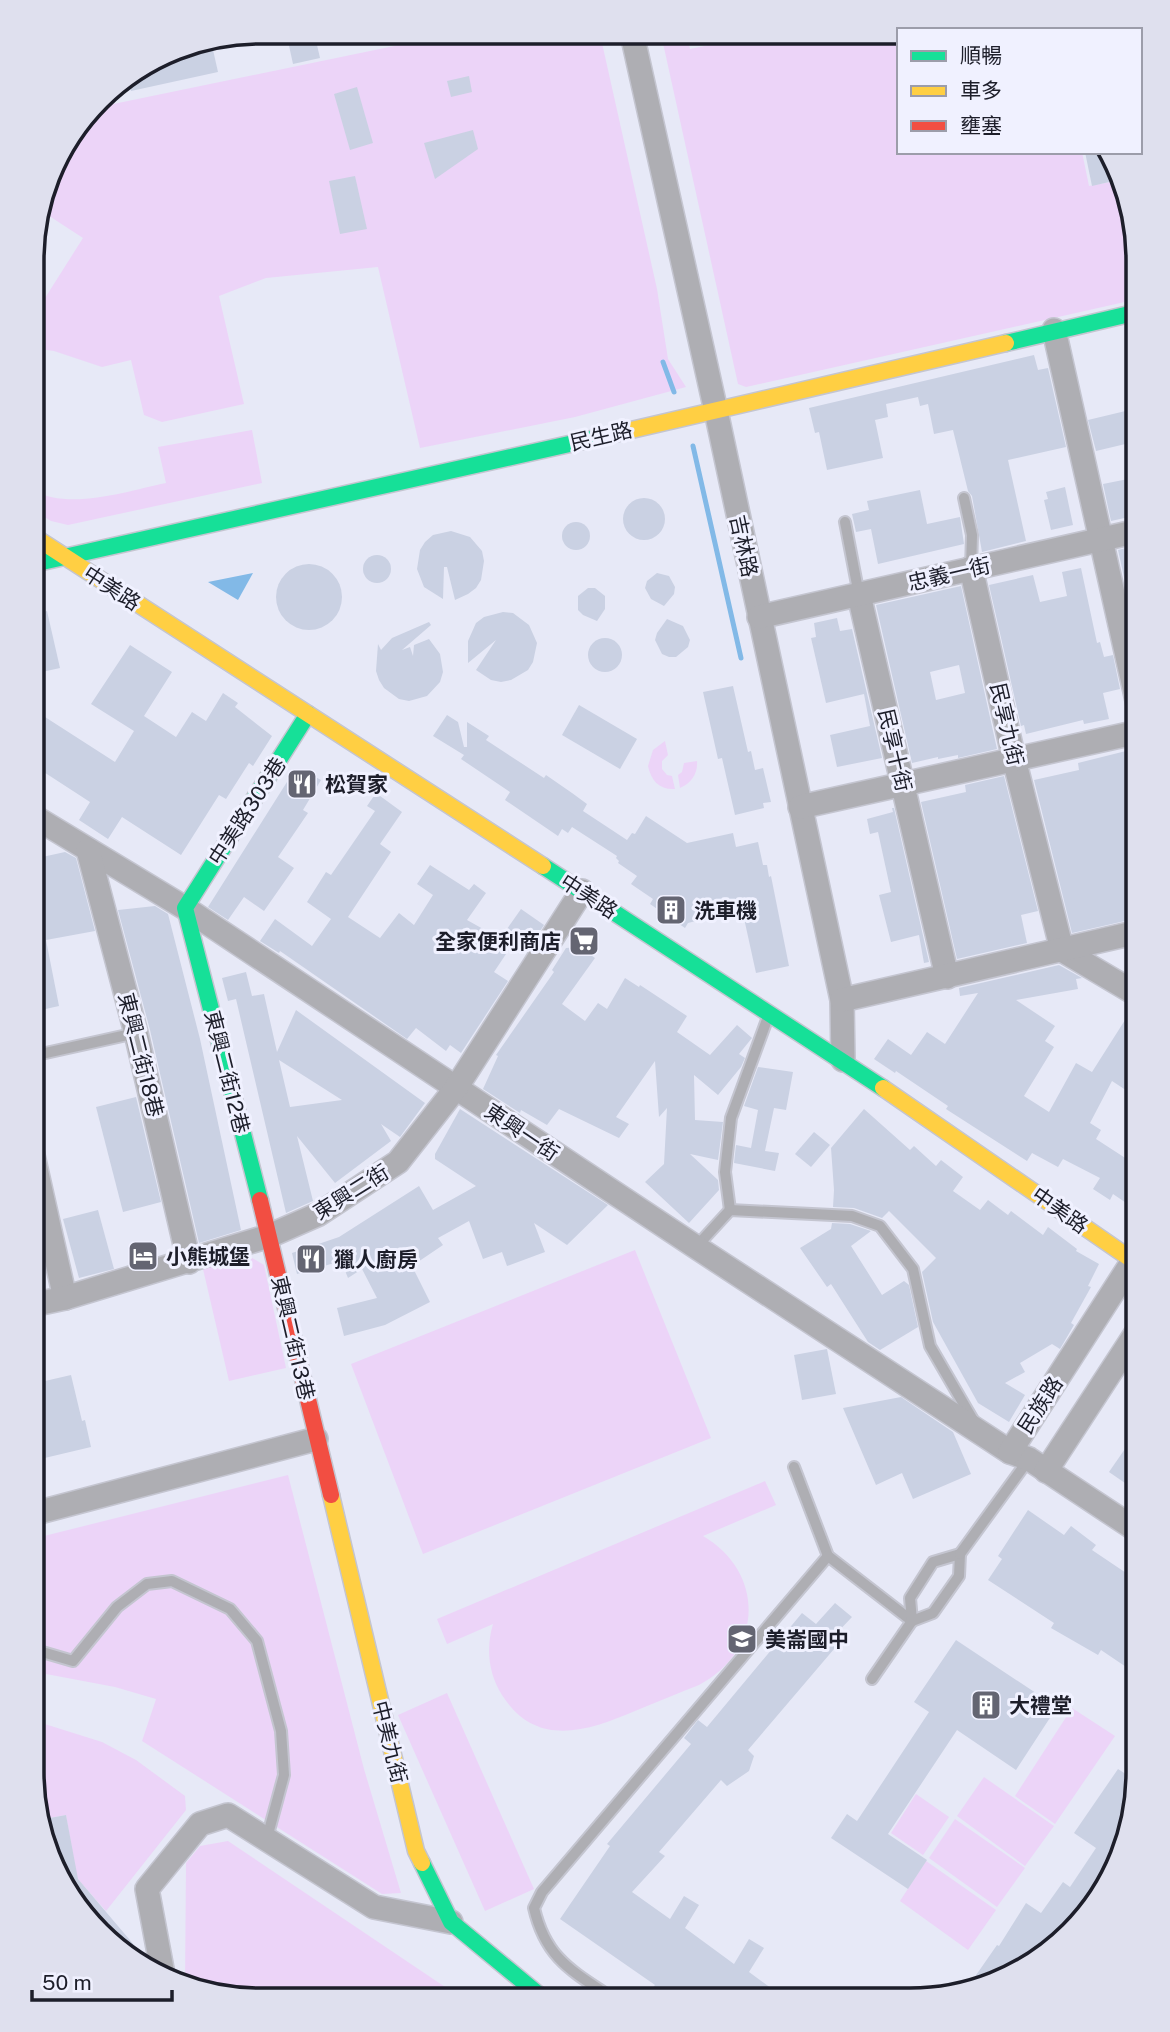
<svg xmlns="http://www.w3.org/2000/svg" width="1170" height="2032" font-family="'Public Sans','Noto Sans TC',sans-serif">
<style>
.green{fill:#ecd4f8}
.water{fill:#82b9e7}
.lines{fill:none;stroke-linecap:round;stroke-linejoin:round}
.stream{stroke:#82b9e7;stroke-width:5}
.building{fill:#cad1e3;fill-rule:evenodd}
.lane-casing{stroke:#c4c5d0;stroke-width:14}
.street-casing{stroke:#c4c5d0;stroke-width:26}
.fast-casing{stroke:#c4c5d0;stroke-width:19}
.slow-casing{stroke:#c4c5d0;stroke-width:19}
.jam-casing{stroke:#c4c5d0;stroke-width:19}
.lane{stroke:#aeaeb3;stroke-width:10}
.street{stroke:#aeaeb3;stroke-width:23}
.fast{stroke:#16e098;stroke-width:16}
.slow{stroke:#ffcf43;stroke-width:16}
.jam{stroke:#f24e42;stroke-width:16}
.labels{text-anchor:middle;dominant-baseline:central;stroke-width:6;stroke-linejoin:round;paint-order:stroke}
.street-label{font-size:21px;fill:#1d1e2a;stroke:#f0f1ff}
.poi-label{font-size:21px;font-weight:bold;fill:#1d1e2a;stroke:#f0f1ff;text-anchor:start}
.rim{fill:none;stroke:#1d1e2a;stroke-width:3.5}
</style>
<rect width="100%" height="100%" fill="#e7e9f7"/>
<!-- green -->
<g class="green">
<path d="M457,33l143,1 57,255 11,70 18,28 -111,30 -155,31 -42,-181 -112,11 -47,18 25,108 -82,18 -18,-7 -13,-55 -29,7 -48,-16 -21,-3v-31l50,-79 -43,-28 15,-51 39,-51z"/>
<path d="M661,34h25l4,15 67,-14h142v117h183l7,34 33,-6 4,6 12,74v39l-392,88 -8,-3z"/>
<path d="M252,430l10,53 -194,42 -17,-4 -18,-11v-20c36,21 94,1 133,-7l-8,-36z"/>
<path d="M665,741l3,14 -6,6v8l5,6 5,1 3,13c-15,1 -24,-8 -27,-23l5,-16z"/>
<path d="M697,761c1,12 -5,22 -17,27l-2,-13 4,-3 2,-9z"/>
<path d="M635,1250l76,188 -288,116 -72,-190z"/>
<path d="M247,1255l17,10 22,103 -57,13 -26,-112z"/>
<path d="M288,1475l76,294 37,124 -19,1 -240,-153 14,-42 -41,-12 -69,-13 -7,30 -7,-1v-164z"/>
<path d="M765,1481l11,24 -73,31c62,36 61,115 -4,149 -21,8 -42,17 -64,26 -47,20 -99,38 -133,-16 -14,-22 -16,-47 -9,-71l-46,20 -10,-25z"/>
<path d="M447,1693l87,196 -49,22 -87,-196z"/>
<path d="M1072,1708l43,28 -60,88 -40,-28z"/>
<path d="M32,1720l70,22 34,18 49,36 1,14 -80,101 -29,-33 -11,-63 -27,5 -7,-48z"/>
<path d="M984,1777l70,49 -29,40 -68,-50z"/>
<path d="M916,1794l33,23 -26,38 -32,-22z"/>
<path d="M955,1819l70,49 -28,39 -68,-49z"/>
<path d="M228,1841l235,158 -233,-1 -45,-12 1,-123 14,-17z"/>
<path d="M926,1861l70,49 -28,40 -68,-49z"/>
</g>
<!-- water -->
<path class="water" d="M253,573l-15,27 -30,-18z"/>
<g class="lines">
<!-- stream -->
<g class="stream">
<path d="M663,362l11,30"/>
<path d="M693,446l48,212"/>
</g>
</g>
<!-- building -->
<g class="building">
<path d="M286,32h28l6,26 -27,6z"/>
<path d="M211,41l7,31 -87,19 -3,-14 45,-28z"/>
<path d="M469,76l3,16 -21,5 -4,-16z"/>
<path d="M357,87l16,56 -23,7 -16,-56z"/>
<path d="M473,130l5,19 -43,30 -11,-36z"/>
<path d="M1085,152h18l19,27 -30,7z"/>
<path d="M355,176l12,53 -27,5 -11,-53z"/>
<path d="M1034,355l4,15 10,-2 18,79 -58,13 18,81 -44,11 -10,-56 -4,-5 -15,-61 -19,4 -6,-30 -8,2 -2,-9 -32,7 2,13 -13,3 8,38 -56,12 -8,-38 -4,1 -6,-25z"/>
<path d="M1138,408v33l-42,10 -8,-31z"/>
<path d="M1138,477v38l-27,6 -8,-37z"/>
<path d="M1065,487l8,38 -22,5 -7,-30 4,-1 -2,-7z"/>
<path d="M920,490l7,34 33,-7 4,27 -86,20 -7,-35 -15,3 -4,-18 17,-4 -2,-9z"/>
<circle cx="644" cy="519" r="21"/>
<circle cx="576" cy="536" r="14"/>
<path d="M451,531l19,6 12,14 2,10 -3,19 -5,8 -8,6 -13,6 -8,-33h-3l-1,32 -19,-12 -7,-18 3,-19 5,-8 8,-7z"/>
<path d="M1138,545v76l-4,1 -16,-72z"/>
<circle cx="377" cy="569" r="14"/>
<circle cx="309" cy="597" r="33"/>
<path d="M1081,568l16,75 3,-1 4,15 9,-2 7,34 -17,4 6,26 -25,5 -1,-4 -57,14 -2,-9 -3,1 -32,-141 44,-10 7,27 27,-6 -5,-24z"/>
<path d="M657,573l12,3 6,11 -1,7 -10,12 -13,-7 -6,-11 2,-7z"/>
<path d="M961,586l36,163 -39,9v-3l-20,4v-2l-26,6 -36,-158zM959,665l6,28 -29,7 -6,-28z"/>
<path d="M588,588h7l10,8v13l-8,12 -14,-6 -5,-5v-14z"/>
<path d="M47,611l13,57 -27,6v-59z"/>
<path d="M503,612l10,1 16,12 8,18 -4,19 -5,8 -17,10 -10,2 -10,-2 -15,-10 20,-30 -28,23v-22l8,-18 8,-6z"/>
<path d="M837,618l3,13 12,-2 30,129 -45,9 -7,-32 40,-9 -6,-32 -38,9 -15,-65 5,-1 -2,-14z"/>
<path d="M667,619l16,7 7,14 -2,7 -12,10h-7l-7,-3 -7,-14 2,-7z"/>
<path d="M429,622l2,3 -29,25 8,-3 3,9 1,-11 15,-6 11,15 3,18 -3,10 -13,14 -18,5 -10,-2 -15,-11 -5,-8 -3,-9 2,-27 3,6 11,-12z"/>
<circle cx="605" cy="655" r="17"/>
<path d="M130,645l42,27 -28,44 32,21 16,-25 14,9 17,-28 15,10 -3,4 37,29 -19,30 -4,-3 -23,36 -7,-4 -38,60 -59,-38 -14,22 -29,-19 11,-18 -57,-37v-29l12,-19 70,45 19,-31 -43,-27z"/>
<path d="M733,686l15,66 3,-1 4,19 8,-2 8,34 -8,1 1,5 -29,7 -13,-57 -4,1 -15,-67z"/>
<path d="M579,705l58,34 -17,30 -58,-34z"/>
<path d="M447,715l11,7 6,25h3v-25l22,14 -3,4 58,38 2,-3 26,18 15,11 -4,7 44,29 5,-7 3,1 11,-18 41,27 46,-10 3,14 22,-5 5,23h4l2,12 2,-1 18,90 -33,7 -14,-64 -54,14 -3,5 -35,-24 3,-5 -22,-15 6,-8 -19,-13 1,-2 -3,-3 1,-2 -45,-29 -4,6 -6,-4 -4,7 -53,-36 5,-8 -49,-33 3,-4 -31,-19z"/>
<path d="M1138,748v103l-11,2 8,34 3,-1v32l-66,15 -38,-153 45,-10 -1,-7z"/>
<path d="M304,771l17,9 -18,30 5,3 -30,44 16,11 -30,43 -20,-14 -16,23 -20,-13 84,-133z"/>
<path d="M1004,776l34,135 -17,4 6,28 -70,16 -36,-157 45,-10 -1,-7z"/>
<path d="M376,793l26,19 -22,32 11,8 -43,65 32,21 19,-25 15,12 19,-30 -16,-11 13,-19 39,25 5,-6 12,9 -19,27 45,25 -18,27 14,9 -47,72 -11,-8 -4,6 -30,-23 -9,11 -127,-88 -1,2 -19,-12 15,-22 37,27 19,-27 -24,-17 19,-30 5,3 44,-64 -8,-5z"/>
<path d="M892,808h2l35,154 -5,1 -5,-28 -28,7 -12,-47 12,-3 -13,-60 -8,2 -3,-15 26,-7z"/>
<path d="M65,852l11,6 19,73 -49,9 13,66 -27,6 1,-153z"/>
<path d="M155,906l13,8 32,125 41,191 -42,13 -49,-213 -32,-120z"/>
<path d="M521,909l23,16 -18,27 -24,-16z"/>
<path d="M579,947l16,11 -33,46 23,17 13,-18 9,6 18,-31 14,9 1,-2 47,31 -10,16 33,23 27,-30 15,13 -13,16 6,4 -4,9 -23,28 -24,-20 1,45 28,2 -5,38 -28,-6 28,26 1,10 -30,33 -44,-41 19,-18 3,-56 -8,9 -4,-56 -39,56 13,7 -10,14 -60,-29 -12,16 -26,-15 -1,3 -37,-24 15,-33 -2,-1 58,-83 -2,-2 14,-22z"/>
<path d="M1059,965l23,13 -6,1 2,10 -62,11 39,26 -10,15 9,6 -30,49 25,16 27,-49 16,9 33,-52 13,8v70l-26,-17 -22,42 11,7 -5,9 37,24 -3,4 8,5v39l-25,-17 -3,6 -17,-11 7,-11 -37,-19 -5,8 -26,-14 -5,8 -78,-50 -3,-2 2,-3 -52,-35 -1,2 -21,-14 14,-20 23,16 16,-23 18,12 33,-51 -18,3 -1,-8z"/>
<path d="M246,972l6,24 12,-2 13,58 19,-42 129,93 -25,34 -19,-13 10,17 -56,42 -38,-47 16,65 -27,12 -50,-214 -8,2 -6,-23zM279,1060l63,40 -52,7z"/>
<path d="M758,1067l35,5 -7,38 -12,-2 -9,43 14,2 -4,18 -41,-8 2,-18 15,3 7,-38 -14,-4z"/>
<path d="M136,1097l25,105 -38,10 -27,-105z"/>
<path d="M460,1109l148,96 -41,40 -33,-22 11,29 -38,14 -5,-14 -19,7 -14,-38 -31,17 5,7 -31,21 18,36 -45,23 -41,11 -7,-28 40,-10 -15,-29 -14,9 -7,-17 -44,13 -5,-21 47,-16 80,-51 14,24 43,-24 -41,-27v-5z"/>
<path d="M864,1109l46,41 4,-4 22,20 5,-6 22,17 -10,14 27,19 8,-10 20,15 3,-4 32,24 5,-8 29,22 -1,2 23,13 -11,22 3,1 -20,36 3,2 -14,24 -8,-5 -32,19 5,9 -20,11 20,12 -16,27 -31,-19 -45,-81 -11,-50 14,-14 -47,-47 -7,7 -28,-10 -21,-1 1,-17 -3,-42z"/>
<path d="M814,1132l16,13 -19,22 -16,-13z"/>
<path d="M98,1210l16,59 -35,9 -16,-59z"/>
<path d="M832,1223l18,1 21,7 -20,15 31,49 22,-14 5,4 9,42 -38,23 -12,-8 -37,-58 -4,3 -27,-39 31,-19z"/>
<path d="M827,1349l9,45 -34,6 -8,-45z"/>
<path d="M71,1375l11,46 3,-1 6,27 -59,14v-77z"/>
<path d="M901,1397l52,35 18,42 -58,25 -11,-26 -26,12 -33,-77z"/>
<path d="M1138,1430v62l-29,-20z"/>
<path d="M1028,1510l36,25 7,-9 25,19 -4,5 46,31v94l-37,-25 -3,5 -47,-27 3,-5 -66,-43 14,-21 -4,-3z"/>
<path d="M835,1603l17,14 -19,20 7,5 -92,108 6,6 -5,15 -22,15 -6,-6 -62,72 6,4 -33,36 38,27 14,-23 15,9 -14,23 49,36 15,-25 15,9 -15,24 38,28h-145l13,-15 -95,-66 50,-73 -3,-2 84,-100 -7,-6 14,-18 9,7 95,-114 14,11z"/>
<path d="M956,1640l101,67 -41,63 -59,-40 -69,104 39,26 -19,29 -77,-51 16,-24 10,7 72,-109 -15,-10z"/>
<path d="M1118,1769l20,13v5l-17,72 -30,52 -54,51 -53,26 -19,3 32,-46 2,1 27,-43 15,10 22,-31 7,5 26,-39 -22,-15z"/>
<path d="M66,1815l12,64 68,80 -5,5 -31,-20 -66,-98 -5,-26z"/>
</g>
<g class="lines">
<!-- lane casing -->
<g class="lane-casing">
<g id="lane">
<path d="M964,498l8,37 -1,33"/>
<path d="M845,522l14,73"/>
<path d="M32,1056l104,-23"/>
<path d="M730,1210l-5,-38 6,-54 37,-101"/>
<path d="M696,1247l34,-37 122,6 28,10 33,43 17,77 43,74"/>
<path d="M794,1467l34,89 84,65 -40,58"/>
<path d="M960,1554l-1,22 -26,37 -21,8 -2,-23 23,-36z"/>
<path d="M960,1554l69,-95"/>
<path d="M32,1649l41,12 44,-54 30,-23 25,-3 58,28 27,32 24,90 3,44 -17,63"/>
<path d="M615,2000c-41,-28 -69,-40 -81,-92l8,-16 286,-336"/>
</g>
</g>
<!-- street casing -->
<g class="street-casing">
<g id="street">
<path d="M632,34l84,377 126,589 1,60"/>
<path d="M1054,330l84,375"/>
<path d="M971,568l43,191 48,191 76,45"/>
<path d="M859,595l88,382"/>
<path d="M759,617l379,-86"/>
<path d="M800,807l338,-75"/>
<path d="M33,816l152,92 511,339 314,205 19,7 109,72"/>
<path d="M88,850l48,183 53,229"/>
<path d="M842,1000l296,-68"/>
<path d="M32,1151l33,147"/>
<path d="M32,1305l33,-7 204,-62 50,-22 79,-52 58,-74 126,-197"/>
<path d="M1010,1452l128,-199"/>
<path d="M1046,1471l92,-141"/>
<path d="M32,1514l284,-75"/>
<path d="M153,1971l9,-2 -15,-80 53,-65 28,-9 146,92 77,15"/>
</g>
</g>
<!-- fast casing -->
<g class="fast-casing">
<g id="fast">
<path d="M1006,343l132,-31"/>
<path d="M33,564l581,-130"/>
<path d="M543,866l340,222"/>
<path d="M260,1200l-75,-292 123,-194"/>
<path d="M422,1863l29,59 93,77"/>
</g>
</g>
<!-- slow casing -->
<g class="slow-casing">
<g id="slow">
<path d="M614,434l392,-91"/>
<path d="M33,536l510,330"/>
<path d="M883,1088l255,176"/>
<path d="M331,1495l85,356 6,12"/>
</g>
</g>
<!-- jam casing -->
<g class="jam-casing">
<path id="jam" d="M260,1200l71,295"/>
</g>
<!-- lane -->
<use href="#lane" class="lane"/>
<!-- street -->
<use href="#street" class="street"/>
<!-- fast -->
<use href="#fast" class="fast"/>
<!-- slow -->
<use href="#slow" class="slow"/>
<!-- jam -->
<use href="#jam" class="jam"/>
</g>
<!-- icons -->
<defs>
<g id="restaurant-square" transform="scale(1.575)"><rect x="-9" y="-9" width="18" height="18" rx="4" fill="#646572" stroke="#f0f1ff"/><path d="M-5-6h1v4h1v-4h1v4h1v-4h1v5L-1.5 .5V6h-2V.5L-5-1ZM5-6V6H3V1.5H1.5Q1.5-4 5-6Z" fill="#fff"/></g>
<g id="building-square" transform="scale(1.575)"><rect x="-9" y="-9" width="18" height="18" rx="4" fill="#646572" stroke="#f0f1ff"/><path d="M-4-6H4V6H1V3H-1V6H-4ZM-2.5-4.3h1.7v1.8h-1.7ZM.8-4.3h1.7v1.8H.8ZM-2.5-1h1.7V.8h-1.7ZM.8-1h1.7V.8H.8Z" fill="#fff"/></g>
<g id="supermarket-square" transform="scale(1.575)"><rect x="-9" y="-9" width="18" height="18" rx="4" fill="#646572" stroke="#f0f1ff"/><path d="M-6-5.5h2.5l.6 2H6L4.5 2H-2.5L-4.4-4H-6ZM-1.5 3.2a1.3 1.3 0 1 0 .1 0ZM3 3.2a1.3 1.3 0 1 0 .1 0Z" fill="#fff"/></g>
<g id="hotel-square" transform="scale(1.575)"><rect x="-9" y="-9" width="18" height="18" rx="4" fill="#646572" stroke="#f0f1ff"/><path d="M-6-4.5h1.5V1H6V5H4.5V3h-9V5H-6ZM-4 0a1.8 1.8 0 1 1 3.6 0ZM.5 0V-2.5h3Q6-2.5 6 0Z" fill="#fff"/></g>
<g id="school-square" transform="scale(1.575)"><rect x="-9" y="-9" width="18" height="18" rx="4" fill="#646572" stroke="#f0f1ff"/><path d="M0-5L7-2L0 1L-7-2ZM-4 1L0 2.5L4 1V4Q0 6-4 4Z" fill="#fff"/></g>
</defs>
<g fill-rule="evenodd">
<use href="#restaurant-square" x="302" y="784"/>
<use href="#building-square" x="671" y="910"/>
<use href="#supermarket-square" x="584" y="941"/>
<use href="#hotel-square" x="143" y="1256"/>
<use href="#restaurant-square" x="311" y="1259"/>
<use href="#school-square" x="742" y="1639"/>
<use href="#building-square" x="986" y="1705"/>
</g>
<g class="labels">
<!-- street labels -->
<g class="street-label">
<text transform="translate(601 436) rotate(-13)">民生路</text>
<text transform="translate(744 546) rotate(78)">吉林路</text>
<text transform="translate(949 574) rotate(-13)">忠義一街</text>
<text transform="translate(112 588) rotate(33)">中美路</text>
<text transform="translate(1007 724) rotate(77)">民享九街</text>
<text transform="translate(895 750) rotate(77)">民享十街</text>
<text transform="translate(247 811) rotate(-57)">中美路303巷</text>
<text transform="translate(589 896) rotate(33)">中美路</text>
<text transform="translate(141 1055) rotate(76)">東興二街18巷</text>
<text transform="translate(227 1072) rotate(76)">東興二街12巷</text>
<text transform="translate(522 1132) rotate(34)">東興一街</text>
<text transform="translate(351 1192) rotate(-32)">東興二街</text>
<text transform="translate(1060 1210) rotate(35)">中美路</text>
<text transform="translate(293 1338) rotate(77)">東興二街13巷</text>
<text transform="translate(1040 1405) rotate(-57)">民族路</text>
<text transform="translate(390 1742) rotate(76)">中美九街</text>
</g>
<!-- poi labels -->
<g class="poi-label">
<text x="325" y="784">松賀家</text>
<text x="694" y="910">洗車機</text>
<text x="561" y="941" text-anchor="end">全家便利商店</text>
<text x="166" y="1256">小熊城堡</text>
<text x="334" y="1259">獵人廚房</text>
<text x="765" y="1639">美崙國中</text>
<text x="1009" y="1705">大禮堂</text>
</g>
</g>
<!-- crop -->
<path d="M0 0H1170V2032H0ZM260 44H910A216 216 0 0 1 1126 260V1772A216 216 0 0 1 910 1988H260A216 216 0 0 1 44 1772V260A216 216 0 0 1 260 44Z" fill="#dfe0ee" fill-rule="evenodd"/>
<path class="rim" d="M260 44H910A216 216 0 0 1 1126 260V1772A216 216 0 0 1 910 1988H260A216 216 0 0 1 44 1772V260A216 216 0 0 1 260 44Z"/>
<!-- legend -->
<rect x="897" y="28" width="245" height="126" fill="#f0f1ff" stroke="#9c9daa" stroke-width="2"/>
<rect x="911" y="51" width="35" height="10" fill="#16e098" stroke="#9c9daa" stroke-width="2"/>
<text x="960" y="63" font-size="21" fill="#1d1e2a">順暢</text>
<rect x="911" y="86" width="35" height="10" fill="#ffcf43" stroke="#9c9daa" stroke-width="2"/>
<text x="960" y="98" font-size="21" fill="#1d1e2a">車多</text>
<rect x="911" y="121" width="35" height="10" fill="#f24e42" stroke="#9c9daa" stroke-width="2"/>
<text x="960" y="133" font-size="21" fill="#1d1e2a">壅塞</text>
<!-- scale -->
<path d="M32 1990v10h140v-10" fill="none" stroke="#1d1e2a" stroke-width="3.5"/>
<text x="42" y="1990" font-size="21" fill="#1d1e2a" stroke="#f0f1ff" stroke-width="5" paint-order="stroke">50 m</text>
</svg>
